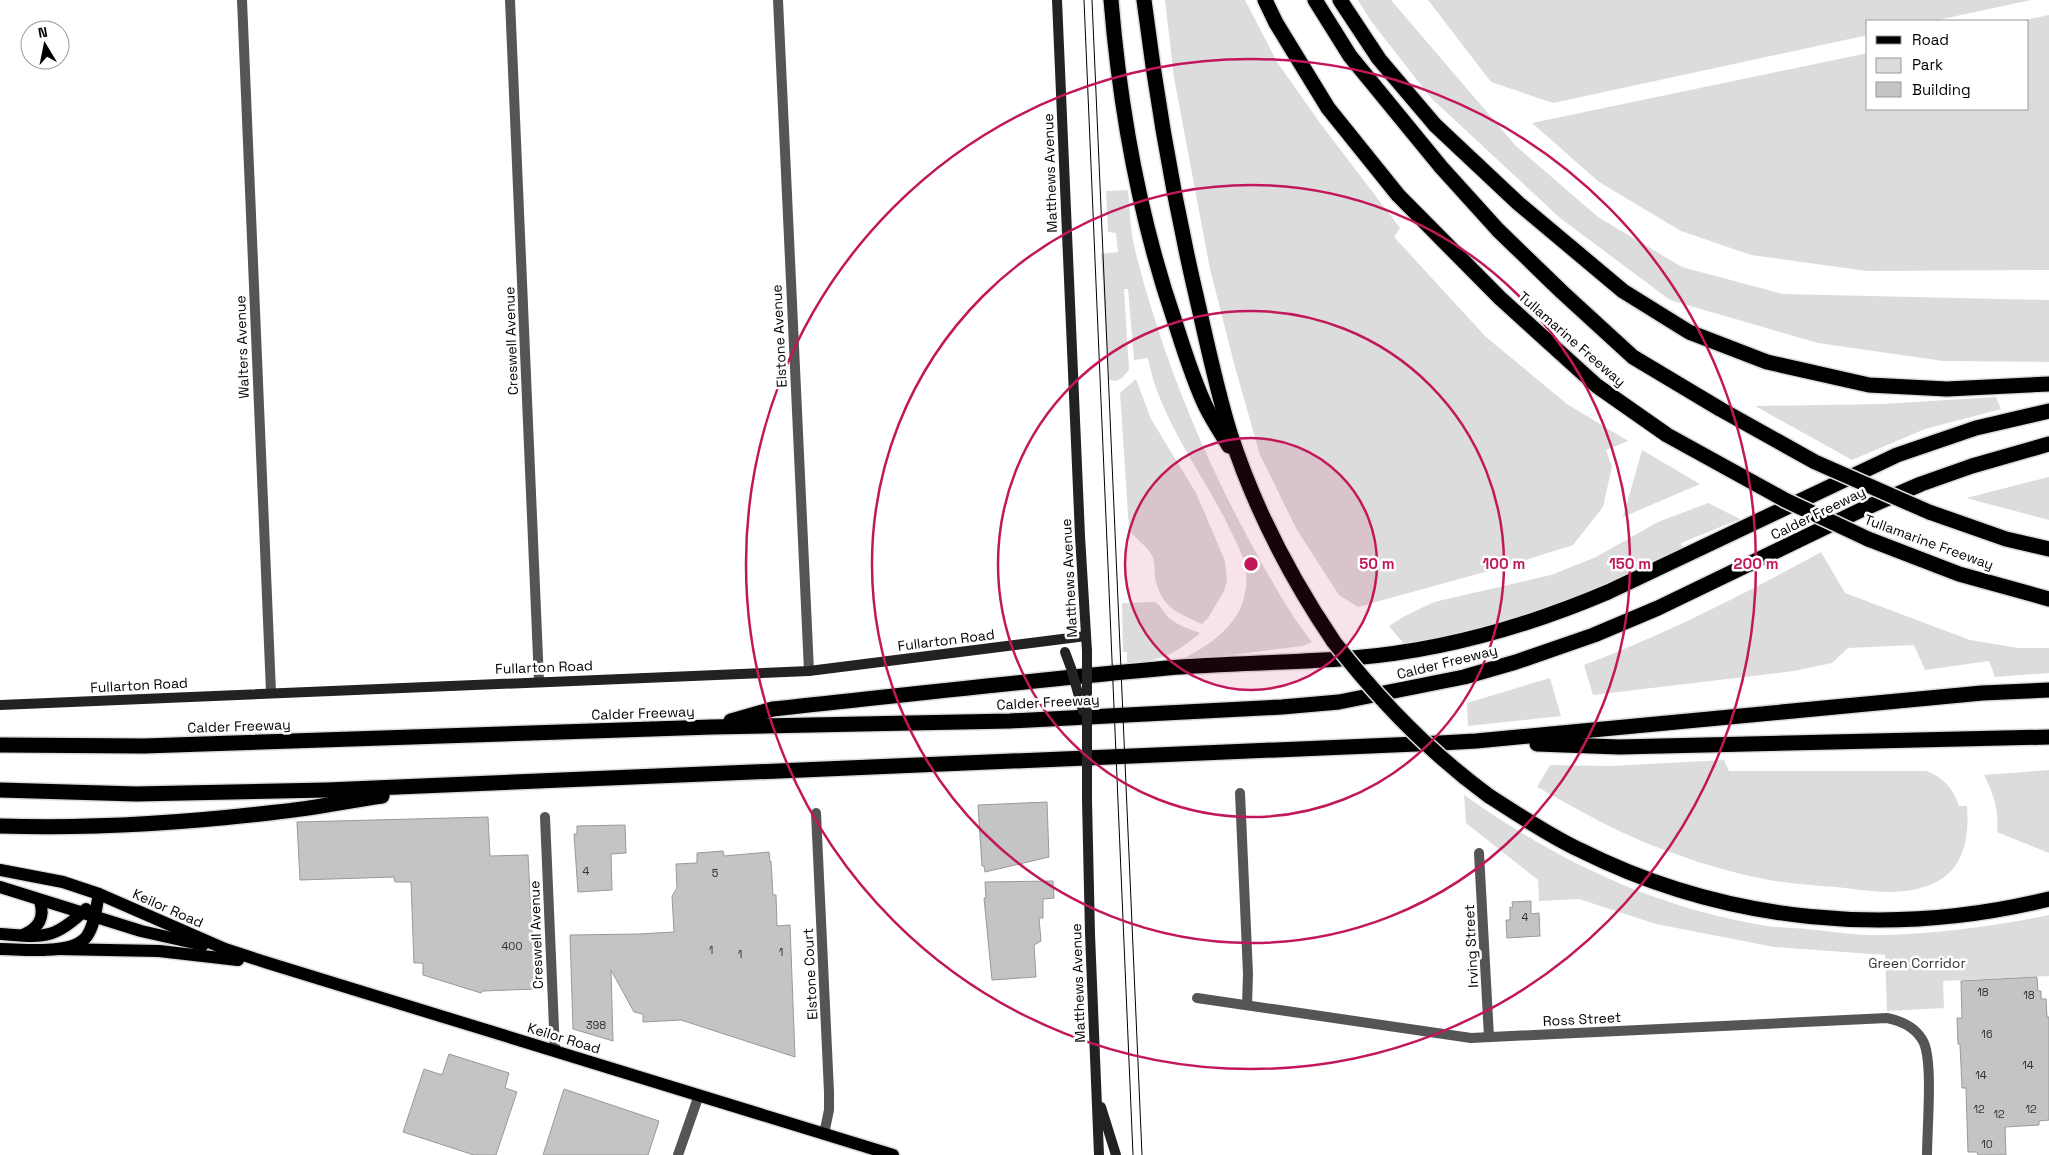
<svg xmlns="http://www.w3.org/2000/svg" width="2049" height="1155" font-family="'Space Grotesk',sans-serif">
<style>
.green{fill:#dcdcdc}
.building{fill:#c4c4c4;stroke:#999}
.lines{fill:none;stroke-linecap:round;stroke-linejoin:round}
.primary-casing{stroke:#dbdbdb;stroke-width:15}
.highway-casing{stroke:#dbdbdb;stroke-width:18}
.street{stroke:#555;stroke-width:10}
.secondary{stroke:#222;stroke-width:10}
.primary{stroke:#000;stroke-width:12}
.highway{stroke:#000;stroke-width:15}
.tram{stroke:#000;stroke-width:1}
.highway-bridge-casing{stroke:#dbdbdb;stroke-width:18;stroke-linecap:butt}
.secondary-bridge{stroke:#222;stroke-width:10}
.highway-bridge{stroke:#000;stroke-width:15}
.ring{fill:none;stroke:#c2185b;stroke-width:2.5}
.labels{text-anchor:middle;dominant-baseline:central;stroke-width:5;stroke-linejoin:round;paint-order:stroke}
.number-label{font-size:11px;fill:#313131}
.street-label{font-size:14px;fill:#000;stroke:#fff}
.park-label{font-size:14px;fill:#333;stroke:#fff}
.centre{fill:#c2185b;stroke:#fff;stroke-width:2.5}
.ring-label{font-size:15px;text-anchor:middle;font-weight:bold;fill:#c2185b;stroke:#fff;stroke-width:5;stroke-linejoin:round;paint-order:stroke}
</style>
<rect width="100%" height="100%" fill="#fff"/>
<!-- green -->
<g class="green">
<path d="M1165,0h80l32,62 43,61 80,105 -6,9 92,100 81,67 61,37 -22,9 6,17 -9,40 -30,38 -63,20 -152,42 -19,-12 -42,-65 -37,-75 -25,-88 -25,-98 -36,-191z"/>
<path d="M1358,0h33l125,146 82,71 84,50 101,27 266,6v62l-106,-1 -125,-18 -148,-43 -110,-82 -129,-120 -60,-77z"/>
<path d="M1428,0h603l-98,21h-65v14l-315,68 -62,-21z"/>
<path d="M2049,15v255l-182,1 -116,-16 -70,-24 -82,-49 -67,-59 336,-70v56h160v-88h-9z"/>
<path d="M1128,190c2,18 2,38 6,56 27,109 72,218 127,316 16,28 31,55 51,80l-10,4 -125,16c23,-12 47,-25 61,-49 8,-13 10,-34 7,-48 -4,-16 -13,-31 -20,-46 -26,-50 -67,-105 -77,-161l-14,2 -6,-71h-4l5,81c-6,7 -10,13 -20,10l-8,-126 17,-2 -2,-19 -8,-1 -2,-41z"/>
<path d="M1136,379l15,40 45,74 29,68 2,19 -3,11 -16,27 -6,6c-26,-12 -40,-16 -47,-46 -1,-7 0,-14 -2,-20 -4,-12 -18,-18 -24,-29l-9,-136z"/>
<path d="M1996,397l5,12 -76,20 -73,31 -97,-54 127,-2z"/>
<path d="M1642,450l58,34 -77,33z"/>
<path d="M2049,477v43l-83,-22z"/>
<path d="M1708,503l32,16 -59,24 2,9 -131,58 -80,22 -68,12 -15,-18 14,-9 31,-15 117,-27 45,-18 62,-35z"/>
<path d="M1821,552l24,41 125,47 48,8h31v25l-54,4 -6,-16 -64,9 -11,-25 -66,3 -16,15 -38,8 -201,24 -9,-30c82,-31 161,-71 237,-113z"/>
<path d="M1155,602c6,4 8,10 14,16 8,7 20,11 31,15 -27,23 -38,27 -73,31v-12h-4l-1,-49z"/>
<path d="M1550,678l11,38 -93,10 -1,-23z"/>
<path d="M1724,760l5,11h197c18,7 27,17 33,35h8c2,26 -1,56 -24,72 -32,21 -72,13 -107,9 -24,-2 -48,-3 -72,-8 -36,-7 -71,-18 -105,-31 -43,-16 -82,-39 -122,-61l13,-22 61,1z"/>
<path d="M2049,770v83l-52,-21c2,-22 -3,-37 -13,-57z"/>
<path d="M1464,795c92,65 190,113 303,131 16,2 33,2 49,4 21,2 43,6 64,5 57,-1 114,-9 169,-20v61l-106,5 1,27 -57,3 -2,-56 -111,-8 -118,-23 -77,-25 -40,2 -1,-21 -72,-57z"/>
</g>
<!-- building -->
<g class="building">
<path d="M1047,802l2,55 -64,15 -1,-6h-2l-4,-61z"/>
<path d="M488,817l2,39 38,-1 7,134 -52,2 -2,2 -58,-18v-12h-9l-3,-81h-16l-1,-5 -94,3 -3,-58z"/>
<path d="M625,825l1,28 -15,1 1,36 -34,2 -4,-58h3v-8z"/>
<path d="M723,851l1,5 45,-4 1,10 1,-1 2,34h3l1,31 13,-1 5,132 -114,-37 -38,2v-8l-9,-2 -23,-42 2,71 -40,-12 -3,-94 69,-1 35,-2 -2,-36 5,-8 -1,-24 21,-1v-10z"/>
<path d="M1053,881l1,17 -11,1v19h-4l2,23 -7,4 2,32 -44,3 -8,-82h2l-1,-16z"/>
<path d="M1531,901v13l8,-1 1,23 -33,2 -1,-18h4v-13l3,1 -1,-6z"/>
<path d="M2037,977l1,14h3v8h5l1,18h2v103l-10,1v4l-34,2 1,28h-28l-1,-3h-9l-2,-64h-4l-2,-44h-2l-1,-26h5l-1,-37z"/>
<path d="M449,1054l60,19 -4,15 12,4 -21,63h-22l-71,-23 21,-63 18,6z"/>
<path d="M564,1089l95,32 -11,34h-105z"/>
</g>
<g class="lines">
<!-- primary casing -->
<g class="primary-casing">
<g id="primary">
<path d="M0,870l63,12 36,12 126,55 43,14 625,192"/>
<path d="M0,887l141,44 62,14"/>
<path d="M0,934c43,3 53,7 86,-25"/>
<path d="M23,935c16,-7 22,-17 17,-34"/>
<path d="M0,949c22,0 73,7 87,-13 8,-11 9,-29 12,-42"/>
<path d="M57,949l102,2 79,9"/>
</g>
</g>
<!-- highway casing -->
<g class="highway-casing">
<g id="highway">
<path d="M1111,0c9,110 28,217 64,322 9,28 18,58 31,85 7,14 15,26 23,39"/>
<path d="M1144,0c12,95 28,189 49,282 12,51 22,102 37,151 24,74 60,144 104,209"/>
<path d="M1265,0l11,23 52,85 70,87 102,103 97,88 70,49"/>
<path d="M1315,0l35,56 91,111 57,63 64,62 71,65 87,52"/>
<path d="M1340,0l39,59 56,66 83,78 105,88 66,41 78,30 102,23 78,4 102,-5"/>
<path d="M1929,512l77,27 43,10"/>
<path d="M1868,539l91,35 90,25"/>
<path d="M731,721l42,-12c131,-14 262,-29 394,-41 62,-5 124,-5 186,-10 87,-7 175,-32 255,-66l289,-137 79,-27 73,-17"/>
<path d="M1537,744l82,3 430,-10"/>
<path d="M0,745l144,1 568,-19 298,-6 272,-14 57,-5 125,-25 52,-15 78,-27 64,-27 205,-99 58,-25 51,-18 77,-22"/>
<path d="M0,790l136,4 191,-4 1113,-47 36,-2 506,-48 67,-3"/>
<path d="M1489,796c30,19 59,39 91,54 146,73 311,88 469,49"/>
<path d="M0,826c92,3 185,-3 277,-14 35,-3 70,-11 105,-16"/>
</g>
</g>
<!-- street -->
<g class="street">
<path d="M242,0l29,692"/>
<path d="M510,0l29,681"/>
<path d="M778,0l31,671"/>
<path d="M1240,793l8,181 -1,31"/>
<path d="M816,813l13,279v18l-5,24"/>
<path d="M545,817l10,234"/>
<path d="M1479,853l10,184"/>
<path d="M1197,998l274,40 416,-20c15,3 30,10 37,25 9,22 3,86 3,112"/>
<path d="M678,1155l21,-60"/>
</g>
<!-- secondary -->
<g class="secondary">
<path d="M1057,0l23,536 7,115"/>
<path d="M0,705l809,-34 277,-35"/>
<path d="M1087,800l3,134 9,221"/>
<path d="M1101,1107l15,48"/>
</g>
<!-- primary -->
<use href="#primary" class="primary"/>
<!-- highway -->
<use href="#highway" class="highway"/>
<!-- tram -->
<g class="tram">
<path d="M1084,0l49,1155"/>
<path d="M1092,0l50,1155"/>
</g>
<!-- highway-bridge casing -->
<g class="highway-bridge-casing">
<g id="highway-bridge">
<path d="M1720,409l95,53 114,50"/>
<path d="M1667,435l118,65 83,39"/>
<path d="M1334,642c45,58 95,110 155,154"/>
</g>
</g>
<!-- secondary-bridge -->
<g class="secondary-bridge">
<path d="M1087,651v149"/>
<path d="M1065,652l6,16 12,43"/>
</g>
<!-- highway-bridge -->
<use href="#highway-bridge" class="highway-bridge"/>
</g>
<!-- distance rings -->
<circle cx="1251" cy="564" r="126" fill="#c2185b" fill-opacity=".12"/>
<g class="ring">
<circle cx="1251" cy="564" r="126"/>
<circle cx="1251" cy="564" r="253"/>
<circle cx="1251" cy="564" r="379"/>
<circle cx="1251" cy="564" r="505"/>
</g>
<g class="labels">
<!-- number labels -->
<g class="number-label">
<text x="586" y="871">4</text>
<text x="715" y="873">5</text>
<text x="1525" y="917">4</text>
<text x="512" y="946">400</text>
<text x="711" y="950">1</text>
<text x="781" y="952">1</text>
<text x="740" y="954">1</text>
<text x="1983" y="992">18</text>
<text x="2029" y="995">18</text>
<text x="596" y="1025">398</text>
<text x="1987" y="1034">16</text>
<text x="2028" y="1065">14</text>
<text x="1981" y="1075">14</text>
<text x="1979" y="1109">12</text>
<text x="2031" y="1109">12</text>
<text x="1999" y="1114">12</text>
<text x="1987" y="1144">10</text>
</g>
<!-- street labels -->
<g class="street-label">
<text transform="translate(1050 173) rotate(-92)">Matthews Avenue</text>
<text transform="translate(779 336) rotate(-93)">Elstone Avenue</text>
<text transform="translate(1572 339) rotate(41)">Tullamarine Freeway</text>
<text transform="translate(511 341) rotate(-92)">Creswell Avenue</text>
<text transform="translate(242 347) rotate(-92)">Walters Avenue</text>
<text transform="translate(1818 513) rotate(-26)">Calder Freeway</text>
<text transform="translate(1929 542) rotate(20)">Tullamarine Freeway</text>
<text transform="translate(1069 578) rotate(-93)">Matthews Avenue</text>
<text transform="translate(946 640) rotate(-7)">Fullarton Road</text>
<text transform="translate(1447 662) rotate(-14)">Calder Freeway</text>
<text transform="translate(544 667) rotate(-2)">Fullarton Road</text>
<text transform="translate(139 685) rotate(-3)">Fullarton Road</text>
<text transform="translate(1048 702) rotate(-3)">Calder Freeway</text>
<text transform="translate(643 713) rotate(-2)">Calder Freeway</text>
<text transform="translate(239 726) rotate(-2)">Calder Freeway</text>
<text transform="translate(168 908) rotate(24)">Keilor Road</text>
<text transform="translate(536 935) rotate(-92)">Creswell Avenue</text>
<text transform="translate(1471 946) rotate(-93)">Irving Street</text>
<text transform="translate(810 974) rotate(-93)">Elstone Court</text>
<text transform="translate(1078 983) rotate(-92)">Matthews Avenue</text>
<text transform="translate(1582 1019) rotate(-3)">Ross Street</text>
<text transform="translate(564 1038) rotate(17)">Keilor Road</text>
</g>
<!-- park labels -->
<g class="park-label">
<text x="1917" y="963">Green Corridor</text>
</g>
</g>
<circle cx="1251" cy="564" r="8" class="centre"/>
<g class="ring-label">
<text x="1377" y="569">50 m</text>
<text x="1504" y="569">100 m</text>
<text x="1630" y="569">150 m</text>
<text x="1756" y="569">200 m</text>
</g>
<!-- legend -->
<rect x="1866" y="20" width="162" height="90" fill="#ffffff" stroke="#999999"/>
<rect x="1876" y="36" width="25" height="8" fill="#000000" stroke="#999999"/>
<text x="1912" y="45" font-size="15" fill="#000000">Road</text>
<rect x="1876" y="58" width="25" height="15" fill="#dcdcdc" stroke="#999999"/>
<text x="1912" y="70" font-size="15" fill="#000000">Park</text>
<rect x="1876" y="82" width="25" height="15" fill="#c4c4c4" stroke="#999999"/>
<text x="1912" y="95" font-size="15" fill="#000000">Building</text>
<!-- north arrow -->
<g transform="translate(45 45) rotate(350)"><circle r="24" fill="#ffffff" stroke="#999999"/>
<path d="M0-4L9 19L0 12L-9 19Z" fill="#000000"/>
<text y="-8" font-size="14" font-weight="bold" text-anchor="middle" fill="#000000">N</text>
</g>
</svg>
